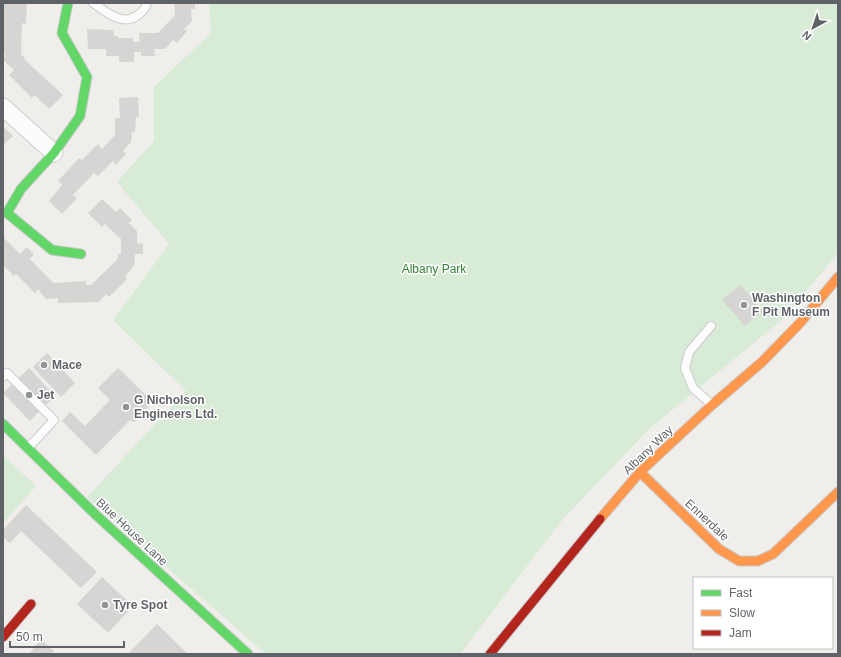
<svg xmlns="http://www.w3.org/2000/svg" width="841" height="657" font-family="Helvetica,sans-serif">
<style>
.green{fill:#d8ebd6}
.building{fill:#d6d5d3}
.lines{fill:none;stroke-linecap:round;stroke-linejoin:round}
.lane-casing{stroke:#cbcccc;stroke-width:10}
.street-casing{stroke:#cbcccc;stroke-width:19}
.fast-casing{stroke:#cacacb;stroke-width:11}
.slow-casing{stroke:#cacacb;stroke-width:11}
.jam-casing{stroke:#cacacb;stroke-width:11}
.lane{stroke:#fdfcfc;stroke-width:8}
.street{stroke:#fdfcfc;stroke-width:17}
.fast{stroke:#63d668;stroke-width:9}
.slow{stroke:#ff974d;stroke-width:9}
.jam{stroke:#b3261e;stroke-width:9}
.poi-dot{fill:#919496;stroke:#fff;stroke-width:1.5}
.labels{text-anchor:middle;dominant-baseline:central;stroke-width:3;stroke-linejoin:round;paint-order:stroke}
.park-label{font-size:12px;fill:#348238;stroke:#fff}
.poi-label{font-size:12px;font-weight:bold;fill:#5f6368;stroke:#fff;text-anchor:start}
.street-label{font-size:12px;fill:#5f6368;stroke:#fff}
</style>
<rect width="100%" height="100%" fill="#efeeea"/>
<!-- green -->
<g class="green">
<path d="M209,3h629v250l-55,66 -134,110 -86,90 -103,135h-194l-179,-157 99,-106 -73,-71 56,-76 -52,-62 37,-41v-54l57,-54z"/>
<path d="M3,455l33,31 -33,37z"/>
</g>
<!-- building -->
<g class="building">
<path d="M4,3h23l-1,21 -4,-1 -1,31 4,4 -1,1 39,36 -14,14 -14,-14 -3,3 -23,-23 5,-5 -10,-9 1,-9h-2v-29h1z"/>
<path d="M174,3h21v6h-4l1,12 -8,8 3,2 -10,12 -4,-3 -8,9h-11l1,7h-14v-4h-7v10h-15v-6h-13v-7h-18l-1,-20 26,1 1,6h4v2h15v4h7l-1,-9h19l17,-18z"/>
<path d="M138,97l1,20h-3l-1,15h-3l-1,10 -8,9 3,3 -10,11 -3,-4 -15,15 -4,-3 -21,22 4,3 -15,16 -13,-13 13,-16 -4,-4 21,-23 3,2 16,-16 4,5 13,-14v-17h5l-1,-20z"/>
<path d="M3,126l10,10 -10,9z"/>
<path d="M102,199l14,13 4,-4 12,12 -3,3 8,8v12l6,1v10h-8l-1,12 -9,10 2,3 -18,18 -3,-3 -7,8 -41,1v-5l-12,1 -8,-10 -3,4 -19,-19 -2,2 -11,-11v-28l17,17 7,-7 7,7 -4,5 23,24 33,-2v4h5l27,-26v-5h3v-15l-16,-15 -3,3 -14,-14z"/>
<path d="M740,285l23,26 -18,15 -23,-26z"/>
<path d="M47,353l28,30 -14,14 -28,-30z"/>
<path d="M29,368l26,28 -25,25 -27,-28z"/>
<path d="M118,368l35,34 -19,20 -4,-2 -34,35 -34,-34 8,-9 15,14 25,-26 -12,-12z"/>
<path d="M26,505l71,67 -16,16 -60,-57 -11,12 -7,-6v-7z"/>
<path d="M102,577l31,29 -25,27 -31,-29z"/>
<path d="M157,624l31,30h-60z"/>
<path d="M41,639l13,12 -2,3h-23z"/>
</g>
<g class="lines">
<!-- lane casing -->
<g class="lane-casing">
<g id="lane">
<path d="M93,3c14,9 29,24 45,12 4,-3 8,-7 9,-12"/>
<path d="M711,326l-22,26 -4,16 8,20 19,17"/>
<path d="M3,377l4,-4 47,47 -26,28"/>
</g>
</g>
<!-- street casing -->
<g class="street-casing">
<path id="street" d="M3,107l51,46"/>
</g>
<!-- fast casing -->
<g class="fast-casing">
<g id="fast">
<path d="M68,3l-6,30 25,44 -7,39 -26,37 -33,36 -14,24 45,37 29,4"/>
<path d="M3,424l93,91 152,139"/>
</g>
</g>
<!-- slow casing -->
<g class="slow-casing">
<g id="slow">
<path d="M640,472l79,77 20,12h19l15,-7 65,-62"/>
<path d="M600,519l40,-47 72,-67 50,-43 38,-39 38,-46"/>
</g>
</g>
<!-- jam casing -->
<g class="jam-casing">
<g id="jam">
<path d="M3,637l28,-33"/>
<path d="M490,654l110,-135"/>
</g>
</g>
<!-- lane -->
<use href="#lane" class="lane"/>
<!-- street -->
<use href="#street" class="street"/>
<!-- fast -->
<use href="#fast" class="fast"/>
<!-- slow -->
<use href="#slow" class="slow"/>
<!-- jam -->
<use href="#jam" class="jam"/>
</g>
<!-- markers -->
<g class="poi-dot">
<circle cx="744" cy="305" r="4"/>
<circle cx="44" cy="365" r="4"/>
<circle cx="29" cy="395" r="4"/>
<circle cx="126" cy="407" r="4"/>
<circle cx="105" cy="605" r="4"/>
</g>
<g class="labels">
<!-- park labels -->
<g class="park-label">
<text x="434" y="269">Albany Park</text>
</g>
<!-- poi labels -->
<g class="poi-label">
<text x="752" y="298">Washington<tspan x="752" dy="14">F Pit Museum</tspan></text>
<text x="52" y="365">Mace</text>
<text x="37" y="395">Jet</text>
<text x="134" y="400">G Nicholson<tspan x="134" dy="14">Engineers Ltd.</tspan></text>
<text x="113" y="605">Tyre Spot</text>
</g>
<!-- street labels -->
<g class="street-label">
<text transform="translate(648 450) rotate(-44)">Albany Way</text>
<text transform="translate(707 520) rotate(43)">Ennerdale</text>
<text transform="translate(132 532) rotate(43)">Blue House Lane</text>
</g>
</g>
<!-- border -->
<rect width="841" height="657" fill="none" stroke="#5f6368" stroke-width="8"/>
<!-- legend -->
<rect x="693" y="577" width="140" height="72" fill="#ffffff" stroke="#bfc1c3"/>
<rect x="701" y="590" width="20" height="6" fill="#63d668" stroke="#bfc1c3"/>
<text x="729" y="597" font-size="12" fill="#5f6368">Fast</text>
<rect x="701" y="610" width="20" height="6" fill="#ff974d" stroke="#bfc1c3"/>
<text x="729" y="617" font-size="12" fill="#5f6368">Slow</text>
<rect x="701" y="630" width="20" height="6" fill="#b3261e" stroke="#bfc1c3"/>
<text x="729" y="637" font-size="12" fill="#5f6368">Jam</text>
<!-- north arrow -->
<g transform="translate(813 28) rotate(220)" stroke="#ffffff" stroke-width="3" paint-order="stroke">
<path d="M0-3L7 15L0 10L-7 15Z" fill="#5f6368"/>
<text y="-6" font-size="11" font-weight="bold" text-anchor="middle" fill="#5f6368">N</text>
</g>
<!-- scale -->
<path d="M10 641v6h114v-6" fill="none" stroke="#5f6368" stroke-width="2"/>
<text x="16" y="641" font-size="12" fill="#5f6368" stroke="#ffffff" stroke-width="3" paint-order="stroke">50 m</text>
</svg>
